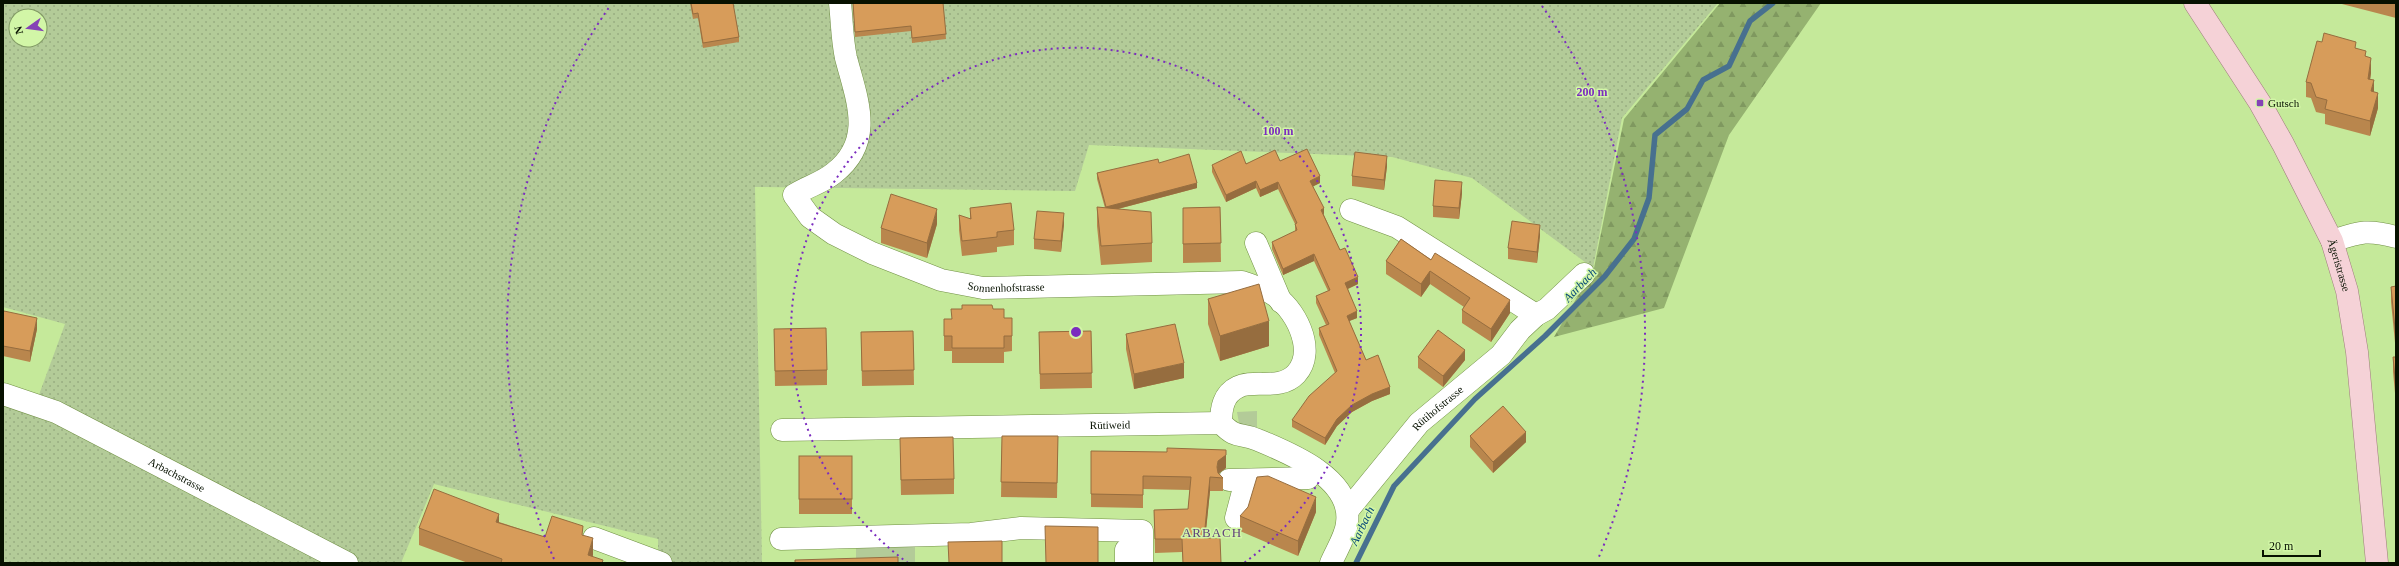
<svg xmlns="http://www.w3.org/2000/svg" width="2399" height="566" font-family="Georgia,serif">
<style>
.grass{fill:url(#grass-dots);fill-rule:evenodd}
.forest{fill:url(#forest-firs)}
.green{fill:#b3cb98}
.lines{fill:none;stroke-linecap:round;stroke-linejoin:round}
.stream{stroke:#47708f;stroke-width:5.5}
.minor-casing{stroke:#719045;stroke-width:23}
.major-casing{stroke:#9d7b7b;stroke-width:23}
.minor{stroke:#fff;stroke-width:22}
.major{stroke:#f5d2d7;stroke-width:22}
.wall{fill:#b9864d}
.shaded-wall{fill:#966d3f}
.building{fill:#d79c5a;stroke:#966d3f}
.ring{fill:none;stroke:#7b2cbf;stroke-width:2;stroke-dasharray:2 4}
.poi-dot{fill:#8542b6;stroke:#d2f6a7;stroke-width:1.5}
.labels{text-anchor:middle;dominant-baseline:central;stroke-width:3;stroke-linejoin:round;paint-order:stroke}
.poi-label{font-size:11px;fill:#071100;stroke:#d2f6a7;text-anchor:start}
.street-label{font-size:11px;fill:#071100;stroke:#d2f6a7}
.water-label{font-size:12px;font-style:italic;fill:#084878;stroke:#d2f6a7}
.quarter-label{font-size:13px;letter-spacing:1px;fill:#5f3f7a;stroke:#d2f6a7}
.centre{fill:#7b2cbf;stroke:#d2f6a7;stroke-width:2}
.ring-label{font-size:12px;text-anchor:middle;font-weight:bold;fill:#7b2cbf;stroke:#d2f6a7;stroke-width:3;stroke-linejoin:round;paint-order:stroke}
</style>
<defs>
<pattern id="grass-dots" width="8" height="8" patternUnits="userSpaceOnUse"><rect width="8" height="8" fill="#b3cb98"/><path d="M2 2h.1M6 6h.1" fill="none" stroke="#98ad81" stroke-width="1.8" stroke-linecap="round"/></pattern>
<pattern id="forest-firs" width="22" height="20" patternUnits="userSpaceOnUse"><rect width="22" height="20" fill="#95b270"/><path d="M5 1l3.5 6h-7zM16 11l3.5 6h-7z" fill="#7f985f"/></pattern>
</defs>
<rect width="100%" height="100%" fill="#c5e99a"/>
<!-- grass -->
<path class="grass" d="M3,3h1715l-96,115 -29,150 -121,-90 -80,-21 -303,-12 -14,46 -320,-4 7,376h-104v-24l-224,-55 -33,79h-398v-161l30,9 32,-87 -62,-17zM16,16h24v24h-24z"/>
<!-- forest -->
<path class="forest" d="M1720,3h101l-92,132 -65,173 -110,29 40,-69 30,-149z"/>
<!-- green -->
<g class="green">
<path d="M1257,411v19l-18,-7 -2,-11z"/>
<path d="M856,546l59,1v16h-59z"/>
</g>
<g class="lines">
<!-- stream -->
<path class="stream" d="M1356,563l38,-77 81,-87 70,-63 60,-60 29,-37 15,-41 6,-63 32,-26 16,-29 26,-14 21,-45 23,-18"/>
<!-- minor casing -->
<g class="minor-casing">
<g id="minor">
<path id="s1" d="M840,3c2,18 2,37 6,55 11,42 29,83 -12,115 -12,10 -28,14 -40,22l16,22 24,17 38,19 69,27 42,8 259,-6c10,4 20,6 29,11 23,13 47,57 25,81 -16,17 -43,5 -58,13 -15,7 -17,22 -17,36"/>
<path d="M1351,210l46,17 139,88"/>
<path d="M2332,241c28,-9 35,-12 64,-4"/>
<path d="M1256,243l25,59"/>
<path id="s2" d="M3,394l53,18 291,151"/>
<path id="s3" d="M782,430l439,-7c16,17 19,9 37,17 34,14 95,39 89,83 -1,13 -11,28 -16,40"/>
<path d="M1229,480l79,-2 7,-9"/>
<path id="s4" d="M1348,510l71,-87 82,-68 19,-25 16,-15 11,-6 37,-35"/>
<path d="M1236,518l10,-38"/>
<path d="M594,538l67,25"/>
<path d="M781,539l190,-5 50,-6 121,3v32"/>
<path d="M1126,563v-13"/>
</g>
</g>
<!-- major casing -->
<g class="major-casing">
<g id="major">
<path id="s5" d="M2195,3l65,100 23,41 49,97 15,50 10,61 20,211"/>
</g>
</g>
<!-- minor -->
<use href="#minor" class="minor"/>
<!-- major -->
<use href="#major" class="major"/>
</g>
<!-- wall -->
<g class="wall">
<path d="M690,3h43l6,34v5l-36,6 -5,-30 -5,1z"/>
<path d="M853,3h90l3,36 -34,4 -1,-12 -56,6z"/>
<path d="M2338,3h58v15z"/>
<path d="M2322,42l34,6 10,8 5,17 -1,6 4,13 4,16 -8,28 -45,-12v-10l-9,-2 -5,-14 -5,-1v-15z"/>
<path d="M1280,161l40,22 -7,3 11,29 16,35 18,34 -10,5 9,29 -8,3 17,39 24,34 -18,7 -20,11 -15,14 -12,19 -33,-18v-7l43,-47 -16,-38v-7l7,-3 -10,-22v-7l12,-5 -14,-30 -31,14 -11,-26v-7l23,-10v-8l-17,-35 -18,8 -4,-9 -30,14 -14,-30v-7z"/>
<path d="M1159,163l38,25 -79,21 34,34v19l-51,3 -4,-39v-19l8,1 -8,-29v-6z"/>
<path d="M1387,166l-3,24 -32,-4v-10z"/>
<path d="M1462,193l-3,26 -26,-2v-11z"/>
<path d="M1220,207l1,55 -38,1v-55z"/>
<path d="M970,208l44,22v15l-17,2v5l-35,4 -3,-26v-15l11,4z"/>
<path d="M937,224l-10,34 -46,-15v-15z"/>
<path d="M1064,224l-3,28 -27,-3v-10z"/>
<path d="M1540,235l-3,28 -29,-4v-11z"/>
<path d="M1401,239l109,74 -19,29 -29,-19v-13l2,-3 -34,-23 -9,13 -35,-23v-13z"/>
<path d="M2396,286v67l-5,-51v-15z"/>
<path d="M1208,299l61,47 -49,15 -12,-37z"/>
<path d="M993,309l11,9 8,18v15l-8,1v11h-52v-12h-8v-32h7z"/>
<path d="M3,314l34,15 -7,33 -27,-6z"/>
<path d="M774,329l53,41v15l-52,1z"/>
<path d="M913,331l1,54 -52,1 -1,-54z"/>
<path d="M1091,331l1,57 -52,1 -1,-57z"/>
<path d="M1126,334l58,44 -50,11 -8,-40z"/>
<path d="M1418,357l47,3 -22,27 -25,-19z"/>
<path d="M2393,357h3v47l-3,-32z"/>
<path d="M1002,436h56l-1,62 -56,-1z"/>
<path d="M1470,436l56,6 -33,31 -23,-26z"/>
<path d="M1091,451l135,17 -7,5 4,5v13h-13l-5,47 16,25h-38l-1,-11 -27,1 -1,-43 34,-1 2,-19 -47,-1v19l-52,-1z"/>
<path d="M900,453l54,26v15l-53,1z"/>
<rect x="799" y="456" width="53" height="58"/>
<path d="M1316,512l-18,44 -58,-25v-15z"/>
<path d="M499,522l46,15 38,-2 10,20 -1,2 11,6h-135l-49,-18v-17z"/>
</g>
<!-- shaded-wall -->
<g class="shaded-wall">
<path d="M2371,58v15l-3,21v-15z"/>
<path d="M2374,80v15l-3,-4z"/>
<path d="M2378,93v15l-8,28v-15z"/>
<path d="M1387,156v10l-3,24v-10z"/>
<path d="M1320,176v7l-10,5v-7z"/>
<path d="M1256,181v7l-30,14v-7z"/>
<path d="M1278,182v7l-18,8v-7z"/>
<path d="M1462,182v11l-3,26v-11z"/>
<path d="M1197,183v5l-91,24v-5z"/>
<path d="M1324,208v7l-3,-5z"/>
<path d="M937,209v15l-10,34v-15z"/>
<path d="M1064,213v11l-3,28v-11z"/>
<path d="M1540,225v10l-3,28v-11z"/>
<path d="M1314,254v7l-31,14v-6z"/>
<path d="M1430,271v13l-9,13v-13z"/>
<path d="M1358,277v7l-13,6v-7z"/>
<path d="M1510,300v13l-19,29v-13z"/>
<path d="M1357,311v7l-10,4v-6z"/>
<path d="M37,318v11l-7,33v-11z"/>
<path d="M1269,321v25l-49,15v-25z"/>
<path d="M1465,350v10l-22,27v-11z"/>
<path d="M1184,363v15l-50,11v-15z"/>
<path d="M1390,387v7l-18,7 -20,11 -15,14 -12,19v-7l12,-19 15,-14 20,-11z"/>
<path d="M1526,432v10l-33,31v-11z"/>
<path d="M1226,450v18l-8,6 -1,-7 1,-6z"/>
<path d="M1210,477v14l-6,60v-13z"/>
<path d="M1316,497v15l-18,44v-15z"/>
<path d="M499,514v16l-3,-8z"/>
<path d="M593,538v17l-3,8 -2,-8z"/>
</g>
<!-- building -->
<g class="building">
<path d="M691,3h42l6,34 -36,6 -5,-30 -5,1z"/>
<path d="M853,3h90l3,31 -34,4 -1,-12 -56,6z"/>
<path d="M2324,33l32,9 -1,6 11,3 -1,5 6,2 -3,21 6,1 -3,11 7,2 -8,28 -45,-12 2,-9 -11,-3 -5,-14 -5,-1 11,-41 5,1z"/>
<path d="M1307,149l13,27 -10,5 14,27 -3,2 19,40 5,-2 13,29 -13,6 12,28 -10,5 19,44 12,-5 12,32 -18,7 -20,11 -15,14 -12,19 -33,-18 17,-24 28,-25 -18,-43 10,-4 -13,-28 14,-6 -16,-36 -31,15 -11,-27 25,-12 -2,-6 2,-1 -19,-41 -18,8 -4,-9 -30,14 -14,-30 29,-14 5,13 29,-14 5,11z"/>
<path d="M1355,152l32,4 -3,24 -32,-4z"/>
<path d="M1189,154l8,29 -91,24 -9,-34 61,-14 1,4z"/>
<path d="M1435,180l27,2 -3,26 -26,-2z"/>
<path d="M891,194l46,15 -10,34 -46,-15z"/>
<path d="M1011,203l3,27 -17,2v5l-35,4 -3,-26 12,4 -1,-11z"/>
<path d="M1097,207l54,5 1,31 -51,3z"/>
<path d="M1220,207l1,36 -38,1v-36z"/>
<path d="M1037,211l27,2 -3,28 -27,-2z"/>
<path d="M1512,221l28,4 -3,27 -29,-4z"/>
<path d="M1401,239l30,21 4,-7 75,47 -19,29 -29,-19 8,-12 -40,-27 -9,13 -35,-23z"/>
<path d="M1259,284l10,37 -49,15 -12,-37z"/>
<path d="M2396,286v53l-5,-52z"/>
<path d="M962,305h30l1,4h11v9h8v18h-8v12h-52v-12h-8v-17h8l-1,-10h11z"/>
<path d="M4,311l33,7 -7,33 -27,-5v-32z"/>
<path d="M1175,324l9,39 -50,11 -8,-40z"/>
<path d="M826,328l1,42 -52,1 -1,-42z"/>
<path d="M1438,330l27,20 -22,26 -25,-19z"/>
<path d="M913,331l1,39 -52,1 -1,-39z"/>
<path d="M1091,331l1,42 -52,1 -1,-42z"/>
<path d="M2393,357h3v32z"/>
<path d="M1503,406l23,26 -33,30 -23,-26z"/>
<path d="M1002,436h56l-1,47 -56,-1z"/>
<path d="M953,437l1,42 -53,1 -1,-42z"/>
<path d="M1167,448l59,2v5l-8,6 -1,6 1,6 5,5 -13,-1 -6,61h16l1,25h-38l-1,-24h-27l-1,-29 34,-1 3,-32 -48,-1v19l-52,-1v-43l76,1z"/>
<rect x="799" y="456" width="53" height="43"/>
<path d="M1268,476l48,21 -18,44 -58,-25 8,-9 9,-30z"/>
<path d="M434,489l65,25 -3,8 49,15 7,-21 31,10 -1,9 11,3 -5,17 15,5 -1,3h-101l1,-4 -83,-31z"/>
<path d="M1045,526l53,1v36h-52z"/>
<path d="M1002,541v22h-53l-1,-21z"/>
<path d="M898,557v6h-103v-3z"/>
</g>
<!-- distance rings -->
<g class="ring">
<path d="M908 563A285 285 0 1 1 1244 563"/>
<path d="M554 559A569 569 0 0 1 610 6M1542 6A569 569 0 0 1 1598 559"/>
</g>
<!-- markers -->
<rect class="poi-dot" x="2256" y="99" width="8" height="8" rx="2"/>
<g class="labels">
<!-- poi labels -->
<g class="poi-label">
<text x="2268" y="103">Gutsch</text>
</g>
<!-- street labels -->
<g class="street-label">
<text stroke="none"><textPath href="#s5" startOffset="300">Ägeristrasse</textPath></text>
<text stroke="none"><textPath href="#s1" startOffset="465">Sonnenhofstrasse</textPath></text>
<text stroke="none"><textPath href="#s4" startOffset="136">Rütihofstrasse</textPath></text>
<text stroke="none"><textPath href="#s3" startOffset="328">Rütiweid</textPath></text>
<text stroke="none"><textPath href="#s2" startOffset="192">Arbachstrasse</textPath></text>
</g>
<!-- water labels -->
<g class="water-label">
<text transform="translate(1580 285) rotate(-46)">Aarbach</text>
<text transform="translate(1362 526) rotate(-64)">Aarbach</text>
</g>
<!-- quarter labels -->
<g class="quarter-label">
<text x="1212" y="532">ARBACH</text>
</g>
</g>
<circle cx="1076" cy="332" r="6" class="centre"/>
<g class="ring-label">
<text x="1592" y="96">200 m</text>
<text x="1278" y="135">100 m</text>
</g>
<!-- border -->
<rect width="2399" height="566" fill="none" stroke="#071100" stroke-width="8"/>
<!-- north arrow -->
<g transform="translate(28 28) rotate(256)"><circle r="19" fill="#d2f6a7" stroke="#819a64"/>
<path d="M0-3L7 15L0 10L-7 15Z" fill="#8542b6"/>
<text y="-6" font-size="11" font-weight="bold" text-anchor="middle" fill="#071100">N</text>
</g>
<!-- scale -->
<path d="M2263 550v6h57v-6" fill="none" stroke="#071100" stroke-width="2"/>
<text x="2269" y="550" font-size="12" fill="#071100" stroke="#d2f6a7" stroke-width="3" paint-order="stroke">20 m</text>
</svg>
